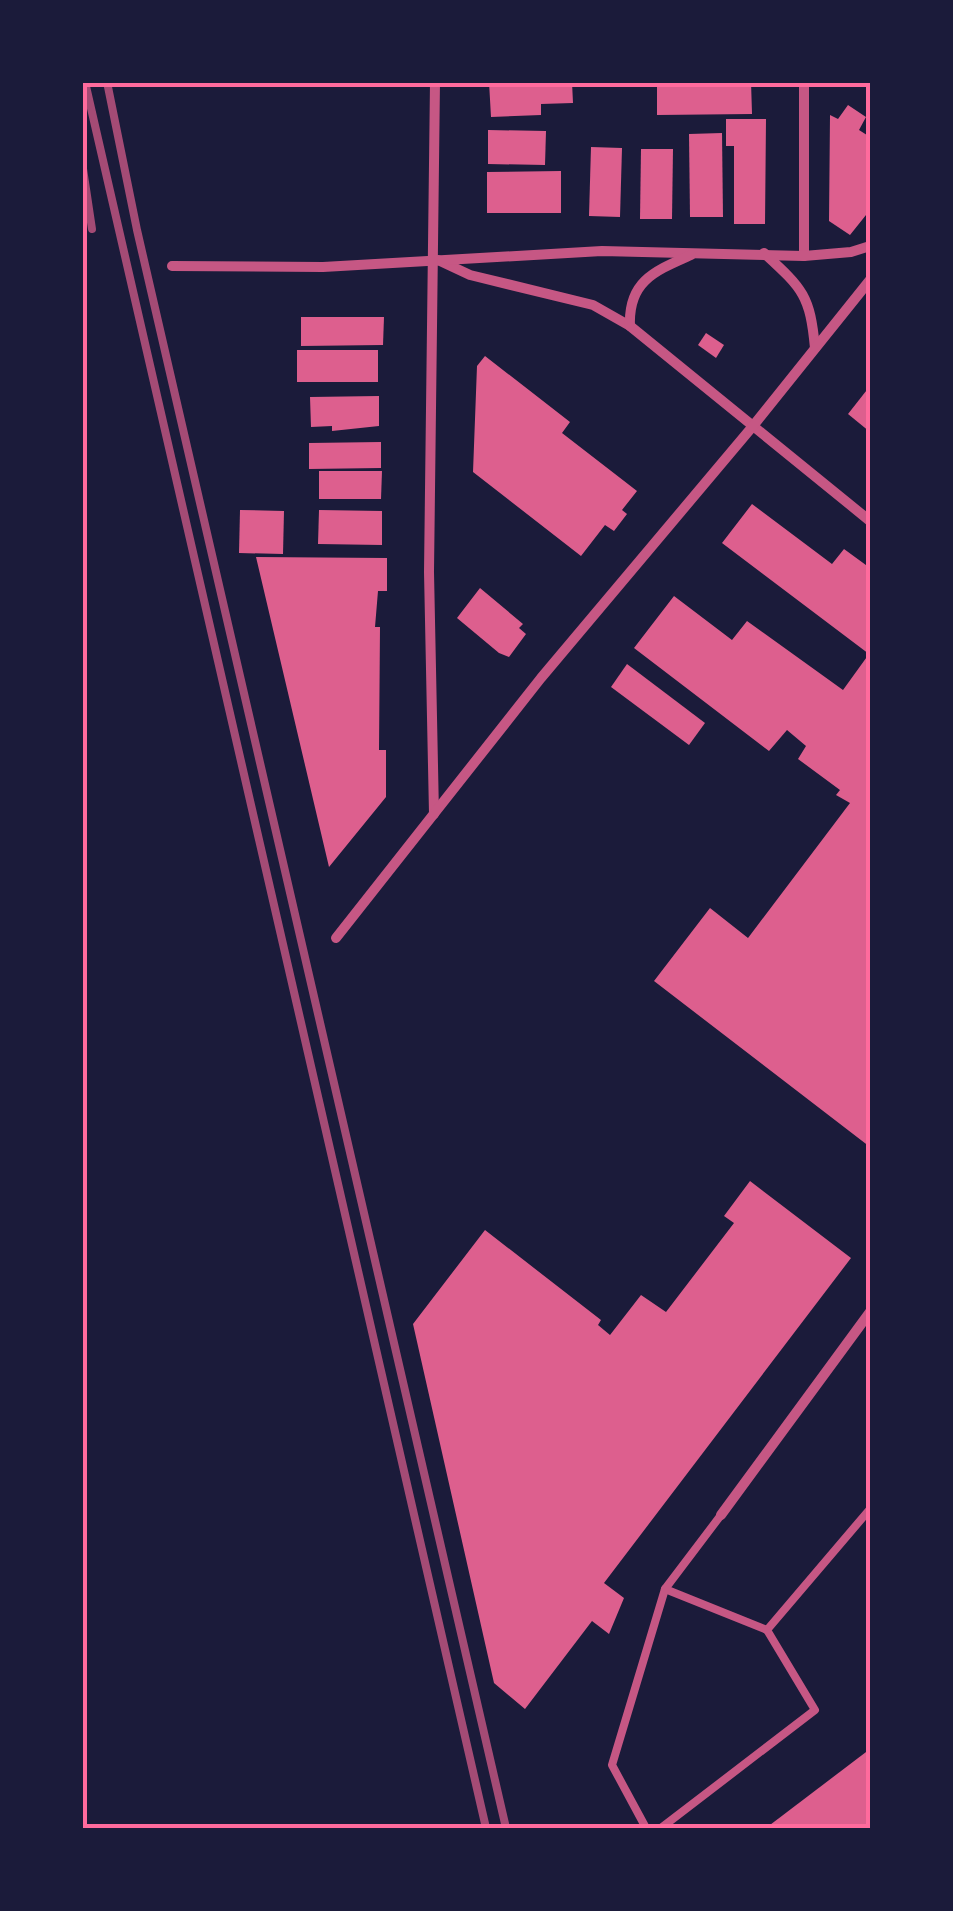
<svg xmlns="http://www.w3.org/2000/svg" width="953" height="1911" font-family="'Asap Condensed',sans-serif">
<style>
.building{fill:#dd5f8e}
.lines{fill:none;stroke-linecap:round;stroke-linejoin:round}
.service{stroke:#c65784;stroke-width:8}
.minor{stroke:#c65784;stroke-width:10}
.rail{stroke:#a44b75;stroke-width:8}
.neatline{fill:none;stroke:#ff6b9d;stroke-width:4}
</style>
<rect width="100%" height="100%" fill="#1b1b3a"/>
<!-- building -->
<g class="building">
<path d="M489,82h83l1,21 -32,1v11l-50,2z"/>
<path d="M657,82h94l1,32 -95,1z"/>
<path d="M848,105l18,12 -7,13 11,7v73l-20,25 -21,-14 1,-106 8,4z"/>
<path d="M726,119h40l-1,105h-31v-78h-8z"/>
<path d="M488,130l58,1 -1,34 -57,-1z"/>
<path d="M722,133l1,84h-33l-1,-83z"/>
<path d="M591,147l31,1 -2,69 -31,-1z"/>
<path d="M641,149h32l-1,70h-32z"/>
<path d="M561,171v42h-74v-41z"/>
<path d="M301,317h83l-1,28 -82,1z"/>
<path d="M706,333l18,12 -8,13 -18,-13z"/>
<rect x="297" y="350" width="81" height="32"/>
<path d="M485,356l85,66 -8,11 75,58 -15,19 5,4 -13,17 -9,-6 -24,31 -108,-84 4,-106z"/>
<path d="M870,386v46l-22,-18z"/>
<path d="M379,396v30l-47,5v-5l-21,1 -1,-30z"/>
<path d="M381,442v26l-72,1v-26z"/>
<path d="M319,471h63l-1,28h-62z"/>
<path d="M752,504l80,60 12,-15 26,19v579l-216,-166 56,-73 38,30 102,-135 -14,-8 4,-5 -42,-31 8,-13 -19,-16 -18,21 -135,-103 40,-52 58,44 15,-19 96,69 26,-36 -147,-111z"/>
<path d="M240,510l44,1 -1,43 -44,-1z"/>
<path d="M319,510l63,1v34l-64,-1z"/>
<path d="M256,557l131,1v33h-9l-3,36h5l-1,123h7v47l-57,70z"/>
<path d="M480,588l43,36 -4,4 7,6 -17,23 -10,-4 -42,-35z"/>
<path d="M627,664l78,59 -16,22 -78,-58z"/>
<path d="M750,1181l101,77 -247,325 20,15 -15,36 -17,-13 -67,88 -31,-26 -81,-359 72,-94 116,90 -3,5 12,10 31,-40 25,17 68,-89 -10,-7z"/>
<path d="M870,1749v79h-104z"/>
</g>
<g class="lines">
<!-- service -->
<g class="service">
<path d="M665,1589l102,41"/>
<path d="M646,1828l-34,-63 53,-176 56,-74"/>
<path d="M661,1828l154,-118 -48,-80 103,-121"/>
</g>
<!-- minor -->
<g class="minor">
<path d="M804,82v174"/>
<path d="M764,253c39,36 46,42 51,95"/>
<path d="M438,260l32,15 123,30 37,21 240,195"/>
<path d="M172,266l151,1 279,-16 202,5 47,-4 19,-6"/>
<path d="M630,326c-2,-45 25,-55 61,-71"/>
<path d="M434,814l-5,-242 6,-490"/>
<path d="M336,938l205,-260 212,-252 117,-146"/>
<path d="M721,1515l149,-203"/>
</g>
<!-- rail -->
<g class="rail">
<path d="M85,82l401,1746"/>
<path d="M107,82l30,148 369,1598"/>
<path d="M82,162l10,67"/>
</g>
</g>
<!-- border -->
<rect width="953" height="1911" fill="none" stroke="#1b1b3a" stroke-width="170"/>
<rect x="85" y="85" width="783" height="1741" class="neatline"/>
</svg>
